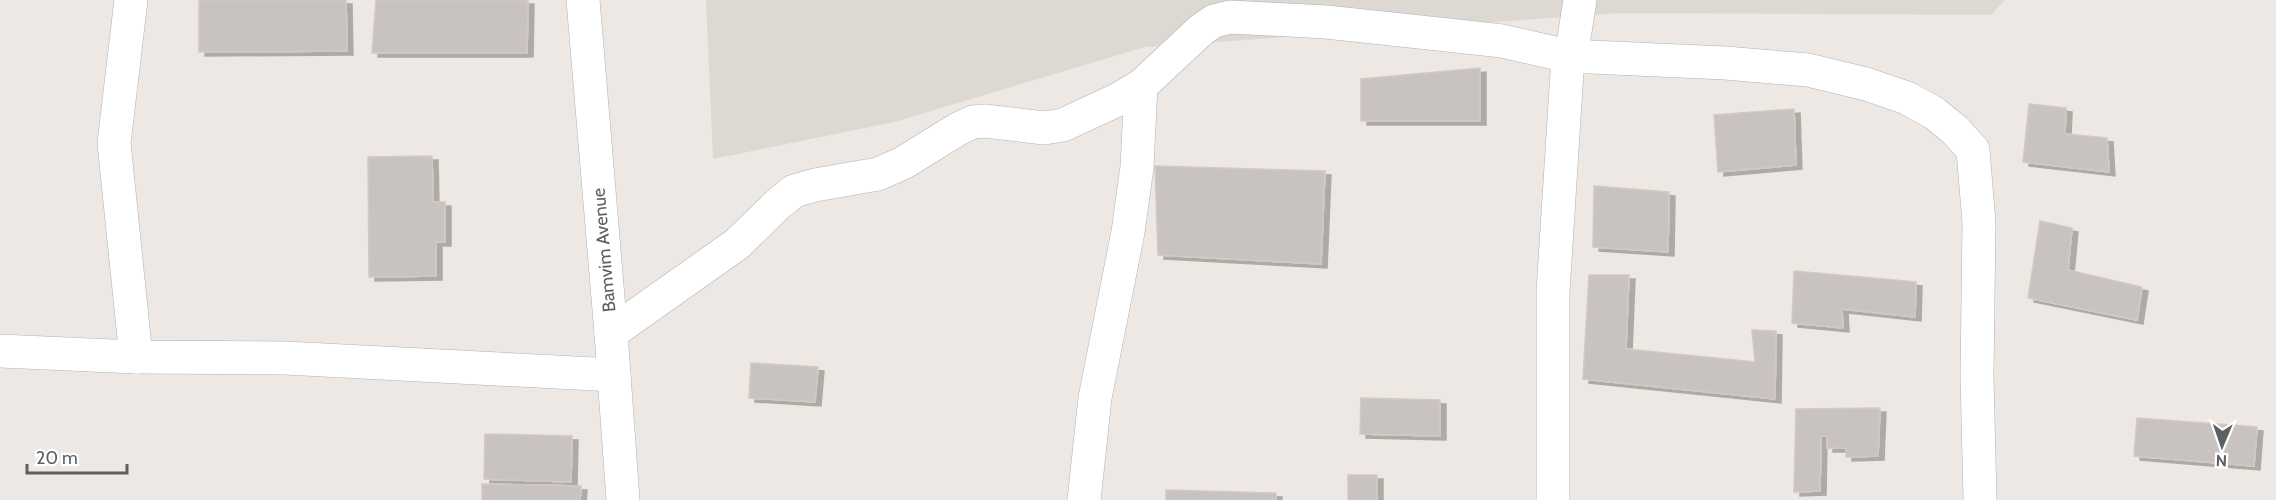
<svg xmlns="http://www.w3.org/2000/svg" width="2276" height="500" font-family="Cabin,sans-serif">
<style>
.education{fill:#ddd8d1}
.building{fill:#c8c3c0;stroke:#d2c9c1;stroke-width:1.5;filter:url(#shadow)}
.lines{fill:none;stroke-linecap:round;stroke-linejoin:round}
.minor-casing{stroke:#aeb3b5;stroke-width:34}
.minor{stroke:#fff;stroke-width:33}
.labels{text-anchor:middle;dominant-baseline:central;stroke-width:6;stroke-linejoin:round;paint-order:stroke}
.street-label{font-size:18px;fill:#5b6163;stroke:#fff}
</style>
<defs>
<filter id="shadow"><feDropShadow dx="6" dy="4" stdDeviation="0" flood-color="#0004"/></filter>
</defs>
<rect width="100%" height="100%" fill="#ede8e3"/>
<!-- education -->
<path class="education" d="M706,0h1299l-14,15 -372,-2 -474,34 -251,75 -181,37z"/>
<!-- building -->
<g class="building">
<path d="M199,0h147l1,51 -148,1z"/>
<path d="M376,0h152l-1,53h-155z"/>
<path d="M1480,68v53h-119v-42z"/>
<path d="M2029,104l37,4 -1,26 42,4 2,34 -86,-10z"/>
<path d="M1794,109l2,56 -78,7 -4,-57z"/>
<path d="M432,156l1,46h12v40h-9v34l-67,1 -1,-120z"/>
<path d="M1155,166l170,5 -4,93 -163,-9z"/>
<path d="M1594,186l75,6 -1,60 -75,-5z"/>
<path d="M2040,221l32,7 -4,42 74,17 -5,33 -109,-22z"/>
<path d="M1794,271l122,11 -1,35 -73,-8 1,19 -51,-5z"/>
<path d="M1589,275h40l-3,74 129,13 -3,-32 24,1 -1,68 -192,-20z"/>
<path d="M751,363l67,4 -3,35 -66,-4z"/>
<path d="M1361,398l79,2v36l-80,-2z"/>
<path d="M1880,408l-2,48 -32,1v-9h-19v-12h-6l-1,55 -26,1 2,-83z"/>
<path d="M2137,418l120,9 -3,39 -120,-10z"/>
<path d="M485,434l87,2 -1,46 -87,-3z"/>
<rect x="1348" y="475" width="29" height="25"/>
<path d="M482,484l99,2 -1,14h-98z"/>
<path d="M1166,490l110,3v7h-110z"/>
</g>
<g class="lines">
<!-- minor casing -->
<g class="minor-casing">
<g id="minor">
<path d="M131,0l-17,143 22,214"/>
<path d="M583,0l28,333 12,167"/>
<path d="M611,333l126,-89 40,-39 17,-14 21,-6 63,-11 25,-11 55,-34 15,-7 12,-1 59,7 19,-3 56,-26 22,-13 60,-56 13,-9 16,-4 96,5 131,14 45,5 66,15 157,7 83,7 58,14 41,14 27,15 21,17 18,20 6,73 -2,153 3,124"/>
<path d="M0,351l136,6 149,1 329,17"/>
<path d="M1084,500l11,-102 33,-166 9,-65 4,-81"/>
<path d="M1553,500v-208l15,-236 6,-18 6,-38"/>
</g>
</g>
<!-- minor -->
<use href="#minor" class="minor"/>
</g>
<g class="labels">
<!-- street labels -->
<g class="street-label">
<text transform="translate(604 250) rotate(-95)">Bamvim Avenue</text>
</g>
</g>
<!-- north arrow -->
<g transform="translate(2222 446) rotate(182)" stroke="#ffffff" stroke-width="4.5" paint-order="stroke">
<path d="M0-4.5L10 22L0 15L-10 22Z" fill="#5b6163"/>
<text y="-9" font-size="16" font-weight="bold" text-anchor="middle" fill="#5b6163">N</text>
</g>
<!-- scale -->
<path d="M27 464v9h100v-9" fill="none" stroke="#5b6163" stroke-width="3"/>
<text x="36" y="464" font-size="18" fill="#5b6163" stroke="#ffffff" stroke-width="4.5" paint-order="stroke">20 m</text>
</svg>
